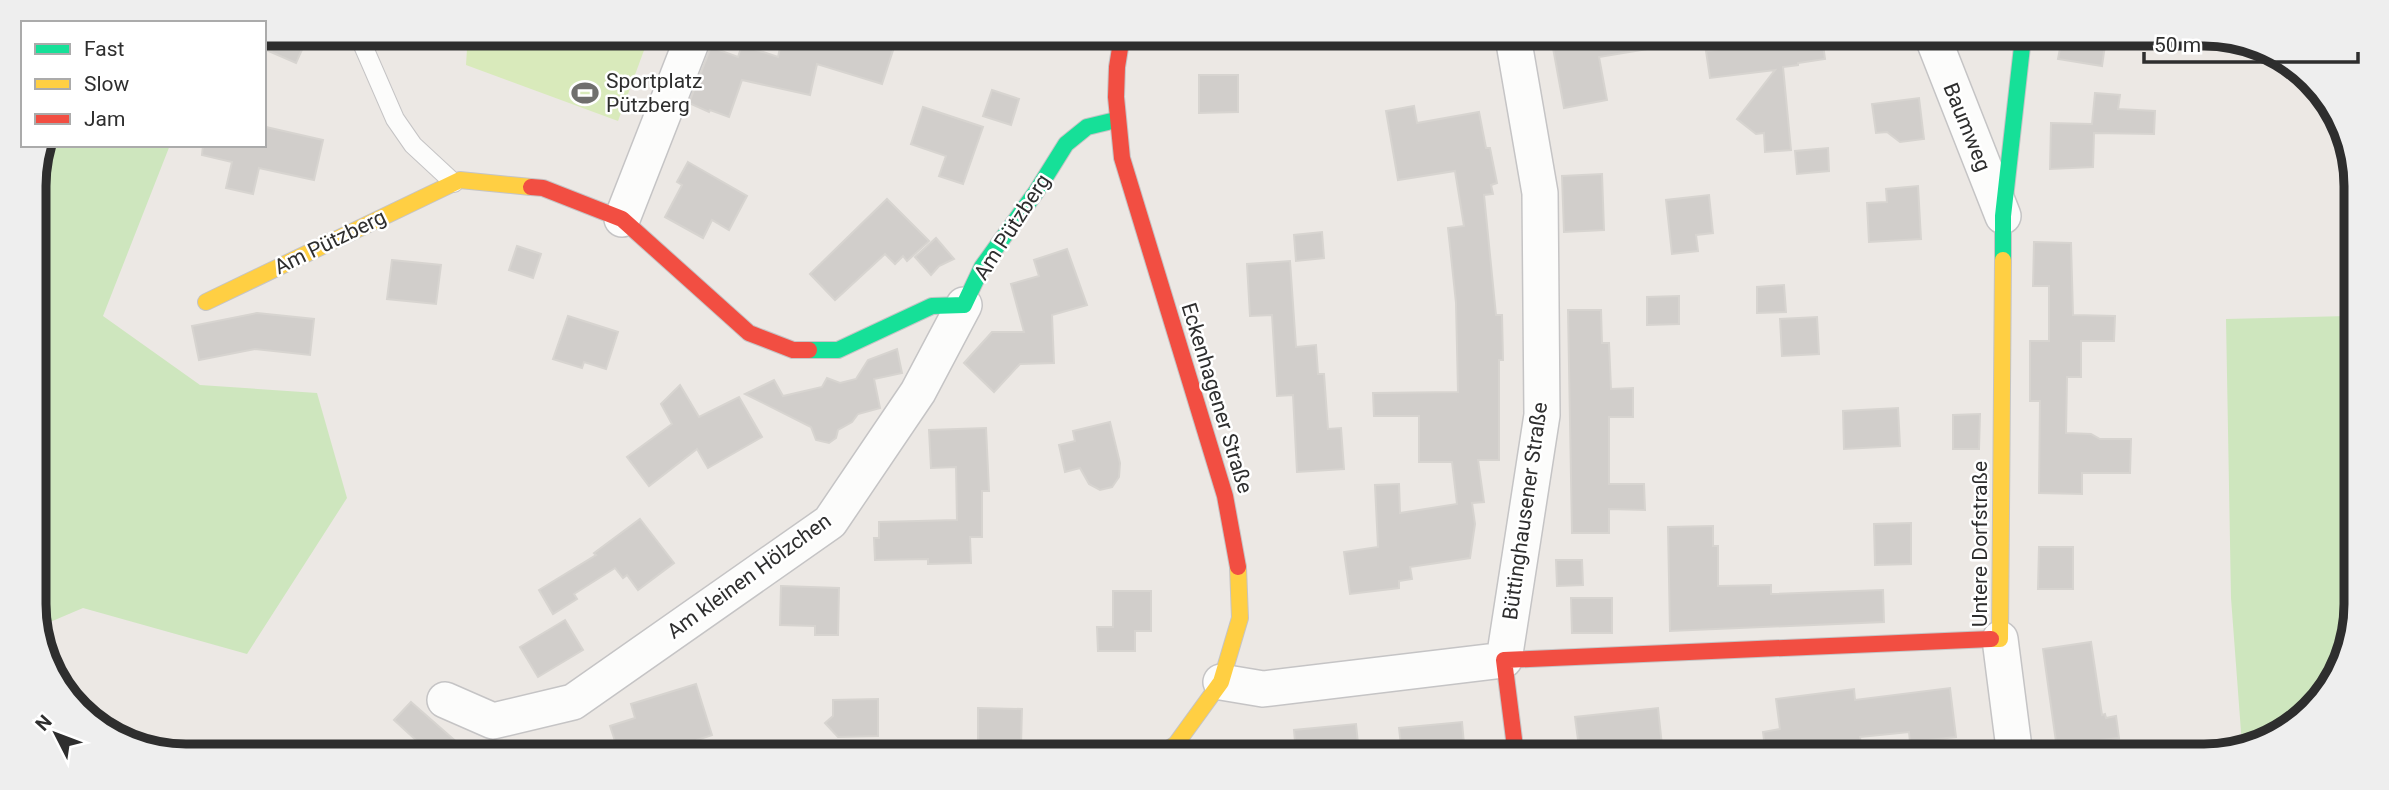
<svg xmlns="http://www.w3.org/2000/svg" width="2389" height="790" font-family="Roboto,sans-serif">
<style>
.green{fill:#cee6be}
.pitch{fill:#d9eabb}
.building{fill:#d1cecb;stroke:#d7d4d0;stroke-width:2}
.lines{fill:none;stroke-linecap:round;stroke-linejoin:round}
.lane-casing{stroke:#c5c4c5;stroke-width:20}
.street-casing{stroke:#c5c4c5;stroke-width:38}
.fast-casing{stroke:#c5c4c5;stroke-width:18}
.slow-casing{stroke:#c5c4c5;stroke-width:18}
.jam-casing{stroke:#c5c4c5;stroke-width:18}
.lane{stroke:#fcfcfb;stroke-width:18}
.street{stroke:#fcfcfb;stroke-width:35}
.fast{stroke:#16e098;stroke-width:16}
.slow{stroke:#ffcf43;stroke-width:16}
.jam{stroke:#f24e42;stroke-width:16}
.labels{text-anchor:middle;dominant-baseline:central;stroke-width:5;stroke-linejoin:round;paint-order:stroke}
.poi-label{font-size:21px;fill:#2e2e2e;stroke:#fff;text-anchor:start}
.street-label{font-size:21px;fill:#2e2e2e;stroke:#fff}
.rim{fill:none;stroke:#2e2e2e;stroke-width:9}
</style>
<rect width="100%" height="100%" fill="#ece8e4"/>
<!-- green -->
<g class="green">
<path d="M41,145h129l-67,171 97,69 117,8 30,105 -100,156 -164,-46 -47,20 -2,-452z"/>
<path d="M2352,262l-2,382 -53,81 -55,20 -11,-147 -5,-279 122,-3z"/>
</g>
<!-- pitch -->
<path class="pitch" d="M468,34h182l-32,87 -152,-56z"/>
<!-- building -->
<g class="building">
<path d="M264,33h13l32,1 -13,29 -32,-14z"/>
<path d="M783,35h24l48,11 3,-11h40l-16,49 -65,-20 -7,31 -68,-15 -13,37 -19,-7 -1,2 -20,-9 22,-56 27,10 4,-12 36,12z"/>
<path d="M1551,37h96l1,12 -49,8 8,43 -43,8z"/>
<path d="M1729,37h93l3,22 -27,4v2l-15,2 8,83 -26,2 -1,-19 -8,1 -19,-15 38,-49 -65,8 -4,-27 25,-3z"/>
<path d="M2062,38h44l-4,28 -44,-7z"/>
<path d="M1199,75h39v37l-39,1z"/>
<path d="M992,90l27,9 -8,26 -28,-9z"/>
<path d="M2095,93l25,2 -2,14 37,2 -1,23 -60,-1 -1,34 -43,2 1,-46 41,1z"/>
<path d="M1919,98l5,41 -24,3 -13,-10 -11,1 -4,-29z"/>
<path d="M1414,106l3,17 62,-11 7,36h4l7,35 -6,2 2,9 -9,1 12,120h6l1,45h-4v100h-21l6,42 -12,1 3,21 -5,34 -60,9 2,12 -13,2v7l-49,6 -6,-42 34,-5 -3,-62 24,-1 1,29 57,-9 -5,-42h-33v-46h-45l-1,-23 85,-1 -2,-89 -8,-75 16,-2 -9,-55 -57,9 -12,-69z"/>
<path d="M923,107l60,20 -20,57 -24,-8 7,-20 -35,-12z"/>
<path d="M266,127l57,13 -9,40 -55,-12 -6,26 -27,-6 6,-26 -30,-7 1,-10h61z"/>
<path d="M1828,148l1,23 -32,3 -2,-23z"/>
<path d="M688,162l59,34 -18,34 -17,-10 -9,18 -38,-21 17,-32 -5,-3z"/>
<path d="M1602,174l2,56 -40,2 -2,-56z"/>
<path d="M1918,186l3,53 -52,3 -2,-39 20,-1 -1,-13z"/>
<path d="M1709,195l4,38 -17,2 2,16 -26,3 -6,-54z"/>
<path d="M887,199l42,42 -22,20 -4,-5 -8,8 -10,-10 -50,46 -25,-26z"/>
<path d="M1322,232l2,26 -28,3 -2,-26z"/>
<path d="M936,238l18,21 -15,7 -8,9 -16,-18z"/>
<path d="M2034,242l37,1 2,72 42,1 -1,25h-33v36h-14l-1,56 25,1 9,5h31l-1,34h-48v21l-43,-1 1,-92h-10v-60h19v-55h-16z"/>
<path d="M517,246l24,8 -8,24 -24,-8z"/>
<path d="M1067,249l20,56 -35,10 2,48 -34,1 -26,28 -30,-29 28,-31h32l-13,-48 28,-8 -5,-16z"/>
<path d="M392,260l49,5 -5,39 -49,-5z"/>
<path d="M1290,261l6,86 20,-2 2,29h6l4,55 13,-1 3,41 -47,3 -4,-77 -16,1 -5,-81 -22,1 -3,-52z"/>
<path d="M1784,285l2,27 -29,1v-26z"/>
<path d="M1679,296v28l-32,1v-28z"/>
<path d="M1568,310h33l1,33h7l2,46 22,-1v29h-24v67h35l1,26 -36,-1v24h-37z"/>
<path d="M257,313l57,6 -4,36 -55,-6 -56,11 -7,-34z"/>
<path d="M568,316l50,16 -12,37 -22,-7 -2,6 -29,-9z"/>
<path d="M1817,317l2,37 -37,2 -2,-37z"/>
<path d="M897,349l5,24 -28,6 6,29 -22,6 -6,8 -14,8 -2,8 -7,5 -13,-3 -5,-13 -66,-33 29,-14 9,16 39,-9 5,-9 13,5 16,-4 12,-19z"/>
<path d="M680,385l19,32 40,-20 23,40 -54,31 -11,-19 -48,37 -22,-29 45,-33 -11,-20z"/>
<path d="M1898,408l2,38 -56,3 -1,-38z"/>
<path d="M1980,414l-1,35h-26v-34z"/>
<path d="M1110,422l10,41 -1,14 -7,10 -12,3 -11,-6 -9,-16 -15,4 -6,-27 16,-4 -2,-10z"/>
<path d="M986,428l3,63h-7v46h-12l1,26 -43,1v-5l-53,1 -1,-22h5v-16l78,-2 -1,-53 -25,1 -2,-38z"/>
<path d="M640,519l34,44 -36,27 -11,-15 -4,3 -8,-10 -41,26 3,5 -24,15 -14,-24 57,-35 -2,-2z"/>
<path d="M1911,523v41l-36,1 -1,-41z"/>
<path d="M1713,526v20h5v40l53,-1v9l112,-4 1,32 -214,9 -2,-104z"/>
<path d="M2039,547h34v42h-35z"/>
<path d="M1556,560h26l1,25 -26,1z"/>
<path d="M781,586l58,2 -1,47h-23v-9l-35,-1z"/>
<path d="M1113,591h38v40h-16v20h-37l-1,-24h16z"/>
<path d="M1571,598h41v35h-40z"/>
<path d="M565,620l18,30 -45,27 -18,-30z"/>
<path d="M2091,642l11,73 3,-1 1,4 10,-2 3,22 -18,2 2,16h-45l-15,-107z"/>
<path d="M696,684l16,51 -15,5 4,13h-82l-9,-27 25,-8 -4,-14z"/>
<path d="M1950,688l6,49 -46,5 -1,-10 -49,5 1,8 -56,4 1,6h-40l-3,-23 17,-3 -4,-30 78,-10 1,11z"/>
<path d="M878,699v37l-40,1 -13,-14 8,-7v-16z"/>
<path d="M411,702l57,50h-39l-35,-32z"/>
<path d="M978,708l44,1 -1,36 -17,-1v9h-26z"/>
<path d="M1658,708l5,47h-83l-5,-38z"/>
<path d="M1462,722l3,33 -63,-1 -3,-26z"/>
<path d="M1356,724l3,30h-63l-2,-24z"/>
</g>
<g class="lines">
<!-- lane casing -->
<g class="lane-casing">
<path id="lane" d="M358,34l37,85 18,26 41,38"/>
</g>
<!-- street casing -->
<g class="street-casing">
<g id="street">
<path d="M1933,38l70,178"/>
<path d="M622,219l72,-184"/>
<path d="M2000,639l15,117"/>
<path d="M1221,682l42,7 241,-29 38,-245 -2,-222 -27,-156"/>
<path d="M445,700l48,21 80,-19 257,-180 88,-130 46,-87"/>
</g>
</g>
<!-- fast casing -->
<g class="fast-casing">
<g id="fast">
<path d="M2003,260v-44l20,-178"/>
<path d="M809,350h29l94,-44 32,-1 18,-38 54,-75 30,-48 21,-17 29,-7"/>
</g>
</g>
<!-- slow casing -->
<g class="slow-casing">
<g id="slow">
<path d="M206,302l254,-122 71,7"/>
<path d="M1991,639h9l3,-379"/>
<path d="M1161,754l15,-10 45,-62 19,-64 -2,-51"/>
</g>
</g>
<!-- jam casing -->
<g class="jam-casing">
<g id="jam">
<path d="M1122,36l-5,31 -1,30 6,61 103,338 13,71"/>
<path d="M531,187l12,1 79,31 127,114 44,17h16"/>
<path d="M1516,755l-12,-95 487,-21"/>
</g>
</g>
<!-- lane -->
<use href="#lane" class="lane"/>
<!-- street -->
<use href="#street" class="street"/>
<!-- fast -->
<use href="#fast" class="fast"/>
<!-- slow -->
<use href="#slow" class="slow"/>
<!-- jam -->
<use href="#jam" class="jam"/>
</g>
<!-- icons -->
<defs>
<g id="stadium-bare" transform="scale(2.1)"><path d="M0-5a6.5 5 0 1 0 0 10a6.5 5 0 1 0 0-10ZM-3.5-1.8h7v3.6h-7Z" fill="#706f6e" stroke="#fff" stroke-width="2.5" paint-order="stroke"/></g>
</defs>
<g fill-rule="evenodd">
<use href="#stadium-bare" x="585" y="93"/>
</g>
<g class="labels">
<!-- poi labels -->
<g class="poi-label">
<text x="606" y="81">Sportplatz<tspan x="606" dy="24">Pützberg</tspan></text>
</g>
<!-- street labels -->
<g class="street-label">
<text transform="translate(1967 127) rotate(68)">Baumweg</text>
<text transform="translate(1012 227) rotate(-57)">Am Pützberg</text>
<text transform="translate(330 242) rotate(-26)">Am Pützberg</text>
<text transform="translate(1217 398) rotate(73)">Eckenhagener Straße</text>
<text transform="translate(1525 511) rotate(-82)">Büttinghausener Straße</text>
<text transform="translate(1980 544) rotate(-90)">Untere Dorfstraße</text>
<text transform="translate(749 576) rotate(-36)">Am kleinen Hölzchen</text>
</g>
</g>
<!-- crop -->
<path d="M0 0H2389V790H0ZM186 46H2204A140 140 0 0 1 2344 186V604A140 140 0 0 1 2204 744H186A140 140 0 0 1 46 604V186A140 140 0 0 1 186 46Z" fill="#eee" fill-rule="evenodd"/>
<path class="rim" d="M186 46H2204A140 140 0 0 1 2344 186V604A140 140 0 0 1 2204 744H186A140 140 0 0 1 46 604V186A140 140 0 0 1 186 46Z"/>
<!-- legend -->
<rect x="21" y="21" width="245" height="126" fill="#ffffff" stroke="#ababab" stroke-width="2"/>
<rect x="35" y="44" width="35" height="10" fill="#16e098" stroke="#ababab" stroke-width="2"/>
<text x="84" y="56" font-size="21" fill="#2e2e2e">Fast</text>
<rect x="35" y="79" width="35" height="10" fill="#ffcf43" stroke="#ababab" stroke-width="2"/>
<text x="84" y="91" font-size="21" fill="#2e2e2e">Slow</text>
<rect x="35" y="114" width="35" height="10" fill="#f24e42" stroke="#ababab" stroke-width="2"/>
<text x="84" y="126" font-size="21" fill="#2e2e2e">Jam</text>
<!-- north arrow -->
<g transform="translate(56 734) rotate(312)" stroke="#ffffff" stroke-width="5" paint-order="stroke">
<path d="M0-5L12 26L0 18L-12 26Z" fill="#2e2e2e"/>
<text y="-10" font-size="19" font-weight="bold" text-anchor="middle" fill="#2e2e2e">N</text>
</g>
<!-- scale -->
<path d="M2144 52v10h214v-10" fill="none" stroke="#2e2e2e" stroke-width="3.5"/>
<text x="2154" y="52" font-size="21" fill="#2e2e2e" stroke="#ffffff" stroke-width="5" paint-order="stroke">50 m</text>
</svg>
